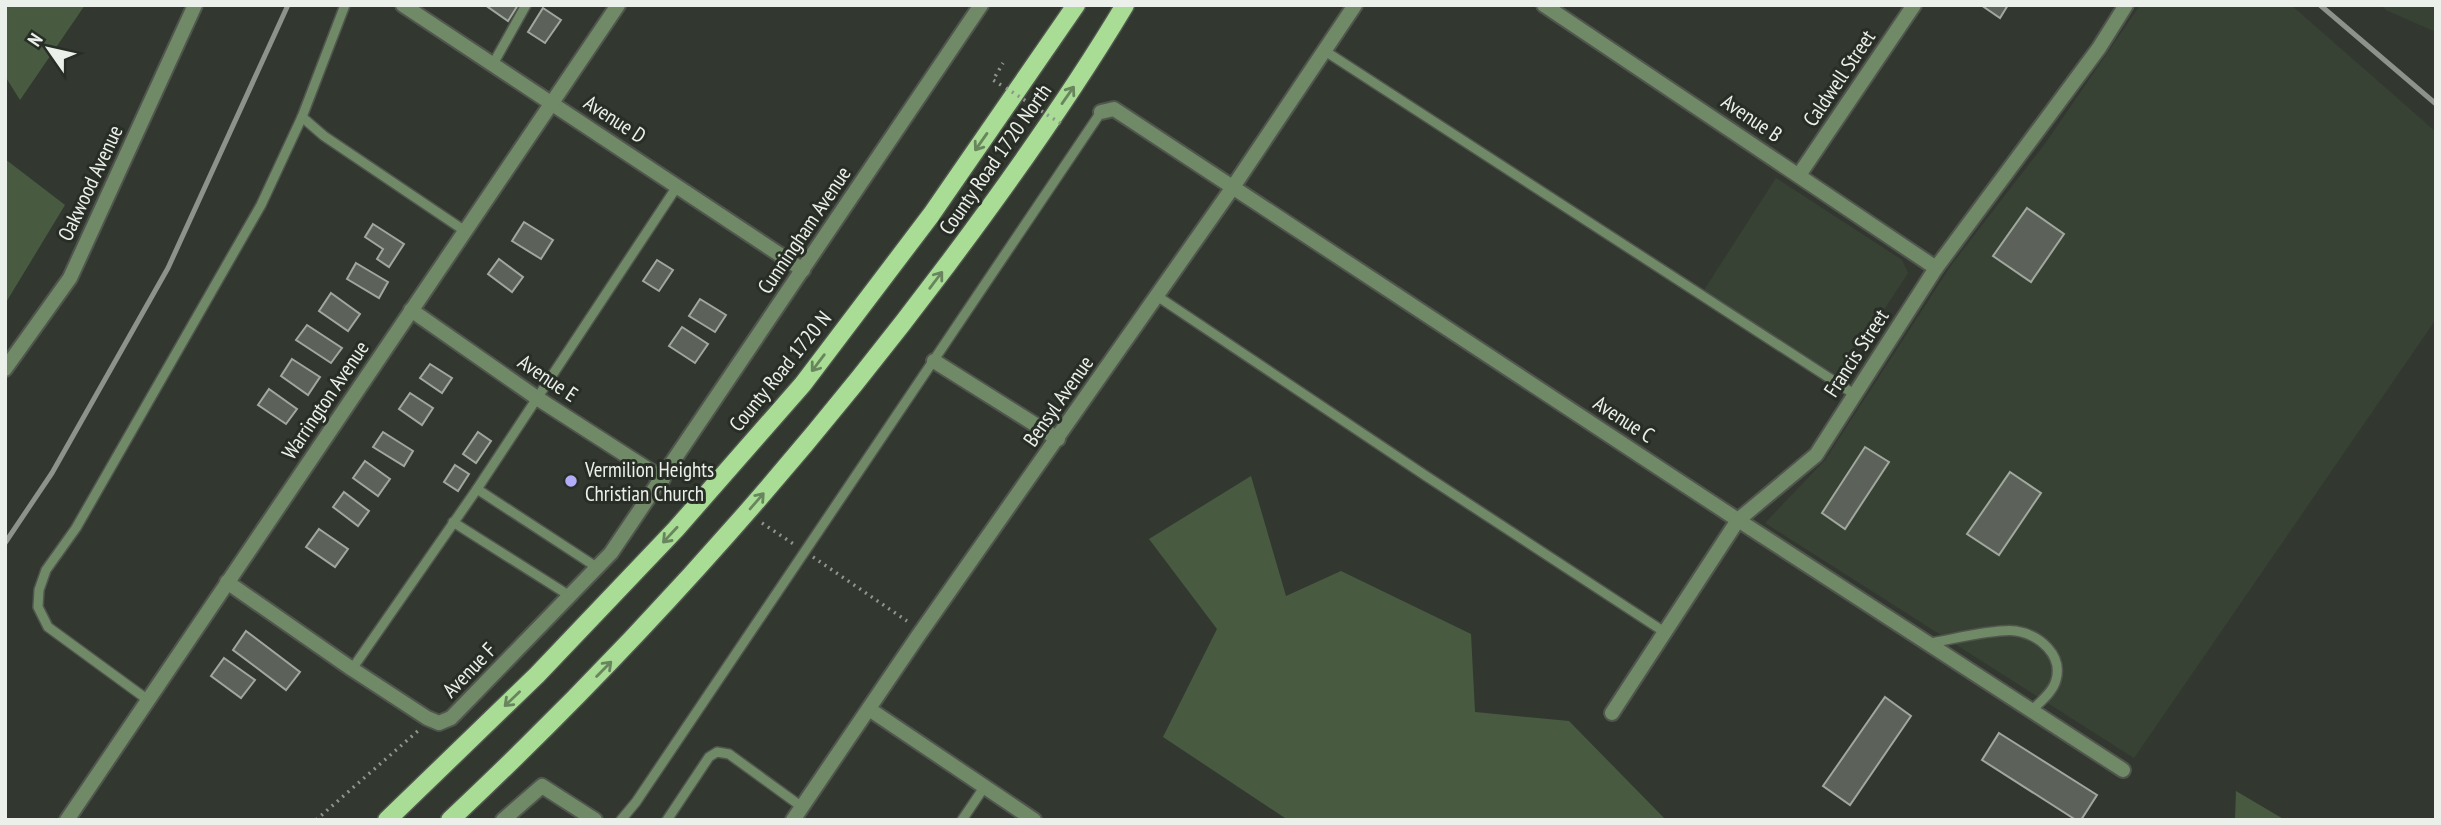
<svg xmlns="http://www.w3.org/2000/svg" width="2441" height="825" font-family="'PT Sans Narrow',sans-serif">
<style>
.built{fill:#384234}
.green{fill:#485b41}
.building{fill:#5c6259;stroke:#a0a89e;stroke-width:2}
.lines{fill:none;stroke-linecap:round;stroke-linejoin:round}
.lane-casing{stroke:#50554e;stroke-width:12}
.street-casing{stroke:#50554e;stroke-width:18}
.primary-casing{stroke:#50554e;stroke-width:21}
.path{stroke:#90958f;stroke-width:3.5;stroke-dasharray:2 5;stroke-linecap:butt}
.lane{stroke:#708967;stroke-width:9}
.street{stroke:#708967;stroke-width:14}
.primary{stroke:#a9dc95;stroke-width:18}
.rail{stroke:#8d928b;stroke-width:5}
.path-bridge{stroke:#90958f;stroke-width:3.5;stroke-dasharray:2 5;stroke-linecap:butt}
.oneway{stroke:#68855e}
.poi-dot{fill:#b3adf9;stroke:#282e26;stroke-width:2.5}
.labels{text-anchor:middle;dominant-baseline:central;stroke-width:6;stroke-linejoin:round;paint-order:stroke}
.street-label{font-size:21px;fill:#ecf0eb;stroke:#282e26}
.poi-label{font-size:21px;fill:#ecf0eb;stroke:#282e26;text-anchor:start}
</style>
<rect width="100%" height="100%" fill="#323830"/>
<!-- built -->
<g class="built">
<path d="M2140,5h151l145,127v187l-302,439 -369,-235 60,-63 127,-196 95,-123z"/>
<path d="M2381,5h55v27l-50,-22z"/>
<path d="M1776,178l126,82 6,13 -72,110 -135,-88z"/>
</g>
<!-- green -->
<g class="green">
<path d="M5,5h80l-65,95 -15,-24z"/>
<path d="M5,159l60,46 -60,99z"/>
<path d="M1251,476l35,120 55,-25 130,63 4,78 94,9 97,99h-378l-125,-83 54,-108 -68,-90z"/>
<path d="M2236,791l49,29h-50z"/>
</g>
<!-- building -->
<g class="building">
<path d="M490,5h28l-10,16 -20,-14z"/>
<path d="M1981,5h27l-8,13z"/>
<path d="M543,8l18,12 -16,23 -17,-11z"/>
<path d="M2027,208l37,26 -33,48 -38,-26z"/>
<path d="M524,222l29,18 -12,19 -29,-18z"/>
<path d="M373,224l31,20 -15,23 -12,-8 6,-10 -18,-12z"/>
<path d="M499,259l24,18 -11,15 -24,-18z"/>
<path d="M657,260l16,10 -14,21 -16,-10z"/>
<path d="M356,263l32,19 -9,16 -32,-19z"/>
<path d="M331,293l29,21 -12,17 -29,-20z"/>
<path d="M700,299l26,16 -11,17 -26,-16z"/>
<path d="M307,325l35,23 -11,15 -35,-23z"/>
<path d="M682,327l26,17 -13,19 -26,-17z"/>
<path d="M292,359l28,18 -12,18 -27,-19z"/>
<path d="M430,364l22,14 -10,15 -22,-15z"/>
<path d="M269,389l28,20 -11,15 -28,-19z"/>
<path d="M410,393l23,15 -11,17 -23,-16z"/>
<path d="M383,432l30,19 -9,15 -31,-19z"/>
<path d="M478,432l13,9 -15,22 -13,-9z"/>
<path d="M1865,447l24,15 -44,67 -23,-16z"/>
<path d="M365,461l25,18 -12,17 -25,-18z"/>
<path d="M455,465l14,9 -11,17 -14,-9z"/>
<path d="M2010,472l31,21 -42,62 -32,-21z"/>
<path d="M344,492l25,19 -11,15 -25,-19z"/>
<path d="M319,529l29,20 -13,18 -29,-20z"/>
<path d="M246,631l54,41 -14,18 -53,-40z"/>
<path d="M224,658l31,22 -14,18 -30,-22z"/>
<path d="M1885,697l26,19 -61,89 -27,-19z"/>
<path d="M1999,733l98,62 -16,25h-5l-94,-60z"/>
</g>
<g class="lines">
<!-- lane casing -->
<g class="lane-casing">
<g id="lane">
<path d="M1325,51l529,343"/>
<path d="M493,64l33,-59"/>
<path d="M302,117l22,19 141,95"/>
<path d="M1157,296l269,180 240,157"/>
<path d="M477,489l121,79"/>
<path d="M453,522l117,74"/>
<path d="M1929,643c20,-3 69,-15 87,-12 24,4 47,24 40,49 -3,12 -16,22 -24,30"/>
<path d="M352,669l125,-180 201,-304"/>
<path d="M148,700l-100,-73 -10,-20 1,-17 7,-20 30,-42 185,-323 41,-88 43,-112"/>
<path d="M621,820l15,-18 465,-690"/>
<path d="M667,820l42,-63 8,-5 12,2 73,53"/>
<path d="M962,820l23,-34"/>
</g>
</g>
<!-- street casing -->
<g class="street-casing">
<g id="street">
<path d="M403,5l400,265"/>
<path d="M1544,5l392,263"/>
<path d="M1101,112l13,-3 624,411 385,250"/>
<path d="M1799,175l115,-170"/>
<path d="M411,310l126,88 126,81"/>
<path d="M934,361l124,78"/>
<path d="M5,369l65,-91 125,-273"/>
<path d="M227,582l125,87 75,49 12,5 12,-5 160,-165 370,-548"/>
<path d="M869,709l165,111"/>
<path d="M1612,713l126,-193 78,-65 120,-187 163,-220 27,-43"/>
<path d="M67,820l551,-815"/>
<path d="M503,820l39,-34 53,34"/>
<path d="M793,820l125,-184 315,-449 122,-182"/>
</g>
</g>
<!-- primary casing -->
<g class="primary-casing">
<g id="primary">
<path d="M387,820l150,-145 139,-146 127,-145 128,-169 145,-210"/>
<path d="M450,820c182,-171 348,-356 497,-555 63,-84 124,-170 178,-260"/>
</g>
</g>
<!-- path -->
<g class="path">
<path d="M1001,85l-8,-5 10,-17"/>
<path d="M762,523l33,22"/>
<path d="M813,557l94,64"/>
<path d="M316,820l103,-90"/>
</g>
<!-- lane -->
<use href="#lane" class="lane"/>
<!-- street -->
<use href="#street" class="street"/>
<!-- primary -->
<use href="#primary" class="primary"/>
<!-- rail -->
<g class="rail">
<path d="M2320,5l116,99"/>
<path d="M5,543l47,-70 116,-205 120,-263"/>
</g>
<!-- path-bridge -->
<path class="path-bridge" d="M1006,88l57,37"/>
</g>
<!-- one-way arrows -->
<defs><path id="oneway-shaft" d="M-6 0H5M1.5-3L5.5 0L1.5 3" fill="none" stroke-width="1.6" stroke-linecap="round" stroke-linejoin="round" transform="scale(1.75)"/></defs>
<g class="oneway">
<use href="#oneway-shaft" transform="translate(1068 95) rotate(-55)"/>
<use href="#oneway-shaft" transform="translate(981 142) rotate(125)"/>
<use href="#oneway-shaft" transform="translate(936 280) rotate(-53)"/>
<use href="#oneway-shaft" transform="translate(818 363) rotate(127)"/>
<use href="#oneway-shaft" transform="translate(757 501) rotate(-49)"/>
<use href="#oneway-shaft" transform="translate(670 535) rotate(133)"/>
<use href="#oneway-shaft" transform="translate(604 669) rotate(-45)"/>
<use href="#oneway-shaft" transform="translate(512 699) rotate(136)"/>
</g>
<!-- markers -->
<circle class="poi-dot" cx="571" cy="481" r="7"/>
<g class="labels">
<!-- street labels -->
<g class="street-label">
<text transform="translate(1839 78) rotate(-56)">Caldwell Street</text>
<text transform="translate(1752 118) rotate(34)">Avenue B</text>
<text transform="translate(615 119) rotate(33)">Avenue D</text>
<text transform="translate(995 159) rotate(-55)">County Road 1720 North</text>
<text transform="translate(90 183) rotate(-65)">Oakwood Avenue</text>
<text transform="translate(804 230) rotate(-56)">Cunningham Avenue</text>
<text transform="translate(1856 353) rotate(-57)">Francis Street</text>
<text transform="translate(780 371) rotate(-51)">County Road 1720 N</text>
<text transform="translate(548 378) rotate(34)">Avenue E</text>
<text transform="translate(325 400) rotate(-56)">Warrington Avenue</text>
<text transform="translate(1058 401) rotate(-55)">Bensyl Avenue</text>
<text transform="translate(1624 419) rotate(33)">Avenue C</text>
<text transform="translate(469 670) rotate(-46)">Avenue F</text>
</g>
<!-- poi labels -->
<g class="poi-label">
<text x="585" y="469">Vermilion Heights<tspan x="585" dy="24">Christian Church</tspan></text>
</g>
</g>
<!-- border -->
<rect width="2441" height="825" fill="none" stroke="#ecf0eb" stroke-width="14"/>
<!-- north arrow -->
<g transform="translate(49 49) rotate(304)" stroke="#282e26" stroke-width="5" paint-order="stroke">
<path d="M0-5L12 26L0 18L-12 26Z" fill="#ecf0eb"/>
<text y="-10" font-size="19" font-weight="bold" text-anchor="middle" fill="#ecf0eb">N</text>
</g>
</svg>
